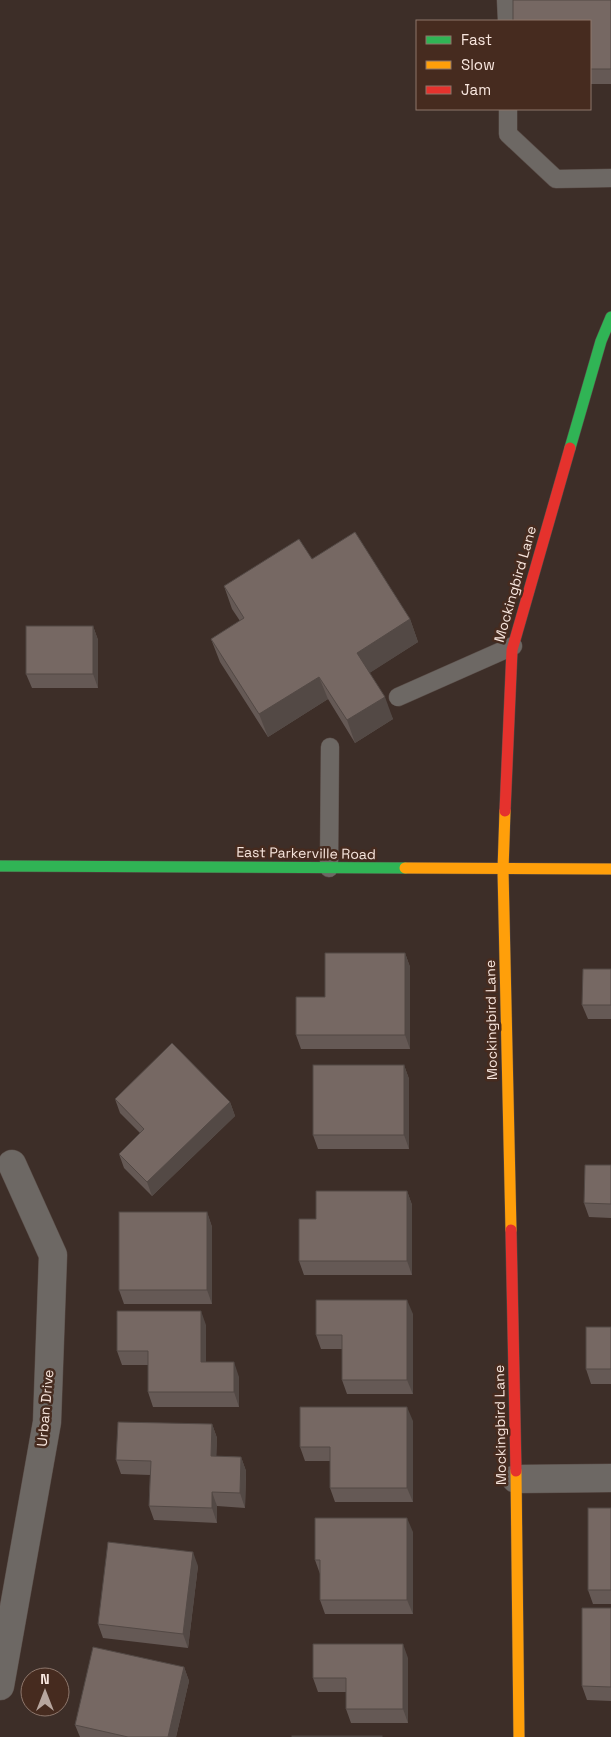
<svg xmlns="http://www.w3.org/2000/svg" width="611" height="1737" font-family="'Space Grotesk',sans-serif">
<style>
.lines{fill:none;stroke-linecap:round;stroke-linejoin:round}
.lane-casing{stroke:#594c47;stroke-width:19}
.street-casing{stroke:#594c47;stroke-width:29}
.fast-casing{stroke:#594c47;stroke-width:12}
.slow-casing{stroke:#594c47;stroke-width:12}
.jam-casing{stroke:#594c47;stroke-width:12}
.lane{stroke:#6d6864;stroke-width:18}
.street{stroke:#6d6864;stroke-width:28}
.fast{stroke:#30b455;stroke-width:11}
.slow{stroke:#ff9f0a;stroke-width:11}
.jam{stroke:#e5322d;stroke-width:11}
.wall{fill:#655955}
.shaded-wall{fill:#534945}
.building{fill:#766863;stroke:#534945}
.labels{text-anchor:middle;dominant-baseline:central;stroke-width:5;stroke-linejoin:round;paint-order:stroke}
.street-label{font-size:14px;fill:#f8e6de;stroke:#462b1f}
</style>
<rect width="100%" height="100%" fill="#3d2e28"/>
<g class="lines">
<!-- lane casing -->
<g class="lane-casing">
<g id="lane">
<path d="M506,0l1,21"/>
<path d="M508,109v25l48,45 55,-1"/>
<path d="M398,697l115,-51"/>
<path d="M329,868l1,-121"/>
</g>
</g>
<!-- street casing -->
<g class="street-casing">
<g id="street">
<path d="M516,1479l95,-1"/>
<path d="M0,1686l47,-264 6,-167 -41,-91"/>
</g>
</g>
<!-- fast casing -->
<g class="fast-casing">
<g id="fast">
<path d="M570,448l31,-107 10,-24"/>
<path d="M0,866l405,2"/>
</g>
</g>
<!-- slow casing -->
<g class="slow-casing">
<g id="slow">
<path d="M505,811l-2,59 8,360"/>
<path d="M405,868l206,1"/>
<path d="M516,1471l3,266"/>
</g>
</g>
<!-- jam casing -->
<g class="jam-casing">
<g id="jam">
<path d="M505,811l7,-161 58,-202"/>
<path d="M511,1230l5,241"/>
</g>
</g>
<!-- lane -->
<use href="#lane" class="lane"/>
<!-- street -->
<use href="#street" class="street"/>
<!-- fast -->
<use href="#fast" class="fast"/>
<!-- slow -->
<use href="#slow" class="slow"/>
<!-- jam -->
<use href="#jam" class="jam"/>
</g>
<!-- wall -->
<g class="wall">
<path d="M611,0v84h-21v-63z"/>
<path d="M312,559l98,60 8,23 -49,31 24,46 -38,24 -27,-44 -60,38 -48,-75 -9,-23 29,-18 -8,-12 -8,-23z"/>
<path d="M93,626l5,14v48h-66l-6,-14z"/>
<path d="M405,953l5,14v82h-109l-5,-14 29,-38z"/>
<path d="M611,969v50h-23l-6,-14z"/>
<path d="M404,1065l5,14v70h-91l-5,-14z"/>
<path d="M115,1099l115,3 5,14 -83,80 -28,-28 -5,-14 21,-21 -20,-20z"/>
<path d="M611,1165v53l-22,-1 -5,-14z"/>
<path d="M407,1191l5,14v70h-108l-5,-14z"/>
<path d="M207,1212l5,15v77h-88l-5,-14z"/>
<path d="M413,1314v80h-66l-5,-14v-31h-21l-5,-14z"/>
<path d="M206,1325v37l33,15v30h-86l-5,-15v-27h-26l-5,-14z"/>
<path d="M611,1327v57h-20l-5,-15z"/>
<path d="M413,1421v81h-78l-5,-14v-27h-25l-5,-14z"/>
<path d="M212,1424l5,14 -1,18 25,1 5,14 -1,37 -28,-2v17l-63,-3 -5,-14 1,-31 -29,-1 -5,-14z"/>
<path d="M611,1508v96h-18l-5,-14z"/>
<path d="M413,1532v82h-88l-5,-14v-26l-5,-14z"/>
<path d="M198,1566l-10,82 -85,-10 -5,-14z"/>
<path d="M611,1608v93l-24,-1 -5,-14z"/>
<path d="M408,1658v65h-57l-5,-14v-17h-28l-5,-14z"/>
<path d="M184,1667l5,14 -13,56h-96l-5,-12z"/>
</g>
<!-- shaded-wall -->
<g class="shaded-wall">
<path d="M410,619l8,23 -53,34 -8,-23z"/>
<path d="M93,626l5,14v48l-5,-14z"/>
<path d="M319,677l9,22 -60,38 -9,-23z"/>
<path d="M385,697l8,22 -38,24 -8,-23z"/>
<path d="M405,953l5,14v82l-5,-14z"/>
<path d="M404,1065l5,14v70l-5,-14z"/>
<path d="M230,1102l5,14 -83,80 -5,-14z"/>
<path d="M407,1191l5,14v70l-5,-14z"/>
<path d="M207,1212l5,15v77l-5,-14z"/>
<path d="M407,1300l6,14v80l-6,-14z"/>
<path d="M201,1311l5,14v52l-5,-15z"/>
<path d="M234,1362l5,15v30l-5,-15z"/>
<path d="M407,1407l6,14v81l-6,-14z"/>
<path d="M212,1424l5,14 -1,32 -5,-14z"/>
<path d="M241,1457l5,14 -1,37 -5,-15z"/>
<path d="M212,1492l5,14v17l-5,-15z"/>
<path d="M407,1518l6,14v82l-6,-14z"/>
<path d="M193,1552l5,14 -10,82 -5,-14z"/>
<path d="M403,1644l5,14v65l-5,-14z"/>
<path d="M184,1667l5,14 -13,56h-8z"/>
</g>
<!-- building -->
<g class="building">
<path d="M513,0h98v69h-21v-48h-77z"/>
<path d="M355,532l55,87 -53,34 28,44 -38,23 -28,-43 -60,37 -48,-75 33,-21 -20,-32 75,-47 13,20z"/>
<rect x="26" y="626" width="67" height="48"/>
<path d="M325,953h80v82h-109v-38h29z"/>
<path d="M583,969h28v36h-29z"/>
<path d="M172,1043l58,59 -83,80 -28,-28 25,-25 -29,-30z"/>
<rect x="313" y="1065" width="91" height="70"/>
<path d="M585,1165h26v39l-27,-1z"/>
<path d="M316,1191h91v70h-108v-42h17z"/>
<rect x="119" y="1212" width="88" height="78"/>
<path d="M316,1300h91v80h-65v-45h-26z"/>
<path d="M117,1311h84v51h33v30h-86v-41h-31z"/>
<rect x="586" y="1327" width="25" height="42"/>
<path d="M300,1407h107v81h-77v-41h-30z"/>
<path d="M118,1422l94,2 -1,32 30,1 -1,36 -28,-1v16l-63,-2 2,-45 -35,-1z"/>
<rect x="588" y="1508" width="23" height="82"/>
<path d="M315,1518h92v82h-87v-40h-5z"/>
<path d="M108,1542l85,10 -10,82 -85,-10z"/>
<path d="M582,1608h29v79l-29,-1z"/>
<path d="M313,1644h90v65h-57v-31h-33z"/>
<path d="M93,1647l91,20 -16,70h-40l-53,-12z"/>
<rect x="292" y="1736" width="90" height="1"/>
</g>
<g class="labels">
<!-- street labels -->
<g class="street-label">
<text transform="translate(515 584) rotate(-74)">Mockingbird Lane</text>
<text transform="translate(306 853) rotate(1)">East Parkerville Road</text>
<text transform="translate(491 1020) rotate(-91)">Mockingbird Lane</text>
<text transform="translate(45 1408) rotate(-85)">Urban Drive</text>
<text transform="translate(500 1425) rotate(-91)">Mockingbird Lane</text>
</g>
</g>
<!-- legend -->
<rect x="416" y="20" width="175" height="90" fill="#462b1f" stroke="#8d766b"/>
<rect x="426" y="36" width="25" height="8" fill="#30b455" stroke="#8d766b"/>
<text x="461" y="45" font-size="15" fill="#f8e6de">Fast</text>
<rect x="426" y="61" width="25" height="8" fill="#ff9f0a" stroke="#8d766b"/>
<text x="461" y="70" font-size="15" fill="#f8e6de">Slow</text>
<rect x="426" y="86" width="25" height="8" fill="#e5322d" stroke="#8d766b"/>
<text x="461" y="95" font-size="15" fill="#f8e6de">Jam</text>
<!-- north arrow -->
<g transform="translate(45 1692)"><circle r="24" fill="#462b1f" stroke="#8d766b"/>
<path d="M0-4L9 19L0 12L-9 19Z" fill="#b7a69e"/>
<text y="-8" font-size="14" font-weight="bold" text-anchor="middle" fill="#f8e6de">N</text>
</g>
</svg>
